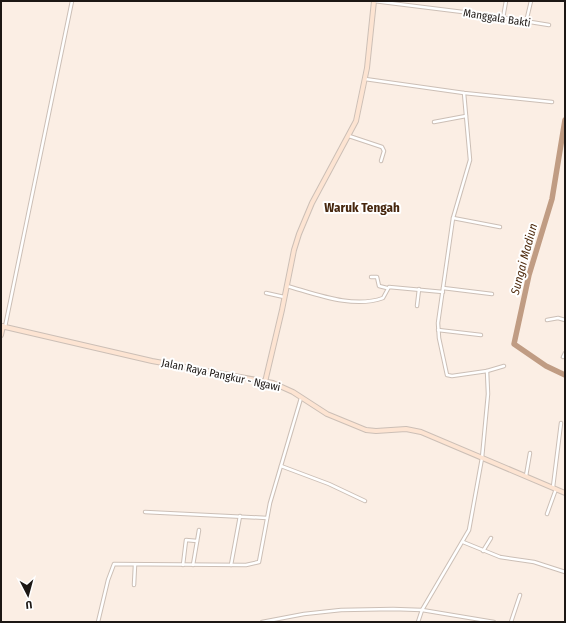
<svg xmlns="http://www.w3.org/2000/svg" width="566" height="623" font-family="'Fira Sans Condensed',sans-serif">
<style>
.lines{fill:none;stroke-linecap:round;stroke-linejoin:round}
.river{stroke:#c09c83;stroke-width:5.5}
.street-casing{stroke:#ccbfb6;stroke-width:4.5}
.secondary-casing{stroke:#ccbfb6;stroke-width:6}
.street{stroke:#fff;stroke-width:2.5}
.secondary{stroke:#fde4d2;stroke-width:4}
.labels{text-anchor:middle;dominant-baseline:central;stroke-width:4;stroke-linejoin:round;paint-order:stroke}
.street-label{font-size:11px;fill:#1c1714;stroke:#fff}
.water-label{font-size:12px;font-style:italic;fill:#4e2a0c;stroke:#fff}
.quarter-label{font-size:13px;font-weight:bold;fill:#46260d;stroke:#fff}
</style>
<rect width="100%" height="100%" fill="#fbeee4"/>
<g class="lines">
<!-- river -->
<path class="river" d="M565,120l-13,79 -23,76 -15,69 32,22 19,9"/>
<!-- street casing -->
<g class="street-casing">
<g id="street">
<path d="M374,1l113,14 62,10"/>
<path d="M503,18l3,-17"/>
<path d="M526,22l5,-21"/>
<path d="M365,79l99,14 88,9"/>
<path d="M434,122l32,-6"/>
<path d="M349,136l33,11 2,4 -3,10"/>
<path d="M453,218l47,9"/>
<path d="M371,277h6l2,9 8,2"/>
<path d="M287,286c29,8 66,23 96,12l6,-11 54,5"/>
<path d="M443,288l49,6"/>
<path d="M266,293l18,4"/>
<path d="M417,306l2,-17"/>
<path d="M547,320l11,-2 7,2"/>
<path d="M5,327l67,-326"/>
<path d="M438,330l43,5"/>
<path d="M563,357l2,-4"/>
<path d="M487,371l17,-5"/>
<path d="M281,466l48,18 36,17"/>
<path d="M526,476l4,-23"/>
<path d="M553,487l8,-64"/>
<path d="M145,512l122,6"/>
<path d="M547,514l9,-25"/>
<path d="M463,542l37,15 34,5 31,10"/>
<path d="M483,551l8,-13"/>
<path d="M183,565l3,-25 11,1"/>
<path d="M193,565l6,-35"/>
<path d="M231,565l9,-49"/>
<path d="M134,585l1,-20"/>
<path d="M98,622l10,-42 6,-16 132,1 13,-3 11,-59 31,-105"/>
<path d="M262,622l42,-8 37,-4 52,-1 29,1 72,12"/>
<path d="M418,622l4,-12 47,-80 13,-72 6,-64 -1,-23 -35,5 -5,-1 -8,-37 -1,-15 15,-105 17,-58 -6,-67"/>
<path d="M511,622l9,-27"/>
</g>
</g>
<!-- secondary casing -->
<g class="secondary-casing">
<g id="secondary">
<path d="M1,326l151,35 121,22 20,9 34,22 39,16 10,1 30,-2 15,3 144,61"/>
<path d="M1,335l2,-9"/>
<path d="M265,382l17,-72 12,-60 5,-16 13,-31 44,-82 11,-53 7,-67"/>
</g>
</g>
<!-- street -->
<use href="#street" class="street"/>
<!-- secondary -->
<use href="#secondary" class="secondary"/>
</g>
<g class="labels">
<!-- street labels -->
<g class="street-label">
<text transform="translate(497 18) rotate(9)">Manggala Bakti</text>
<text transform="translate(221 375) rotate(12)">Jalan Raya Pangkur - Ngawi</text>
</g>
<!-- water labels -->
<g class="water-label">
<text transform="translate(524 259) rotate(-75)">Sungai Madiun</text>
</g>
<!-- quarter labels -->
<g class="quarter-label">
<text x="362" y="207">Waruk Tengah</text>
</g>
</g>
<!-- border -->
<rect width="566" height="623" fill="none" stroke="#1c1714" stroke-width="4"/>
<!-- north arrow -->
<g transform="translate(28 595) rotate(174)" stroke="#ffffff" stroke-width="3" paint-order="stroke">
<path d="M0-3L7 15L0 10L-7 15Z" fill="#1c1714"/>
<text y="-6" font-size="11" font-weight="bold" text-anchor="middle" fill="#1c1714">U</text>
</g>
</svg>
